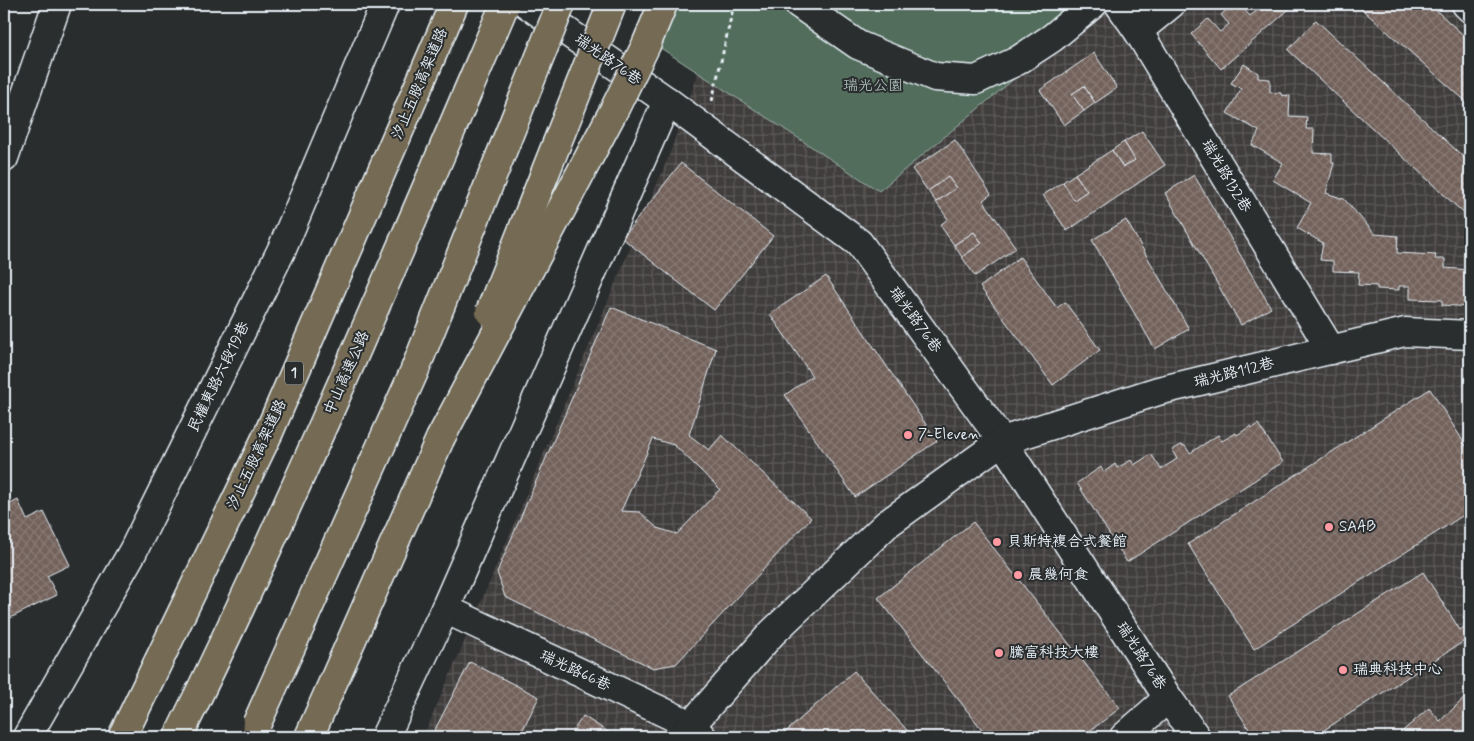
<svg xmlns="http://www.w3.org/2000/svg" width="1474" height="741" font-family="Mynerve,'LXGW WenKai TC',sans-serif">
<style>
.industrial{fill:url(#industrial-grid)}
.green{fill:#526d5c;stroke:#9dafaa}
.building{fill:url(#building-cross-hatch);stroke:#e8f1f8;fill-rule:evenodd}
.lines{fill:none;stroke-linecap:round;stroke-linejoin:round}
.minor-casing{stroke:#e8f1f8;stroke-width:31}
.highway-casing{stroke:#e8f1f8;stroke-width:31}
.path{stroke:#e8f1f8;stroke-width:3;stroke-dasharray:4 4;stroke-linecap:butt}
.minor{stroke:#2a2d2e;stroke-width:28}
.highway{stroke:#746b52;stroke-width:28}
.highway-bridge-casing{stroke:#e8f1f8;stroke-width:31;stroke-linecap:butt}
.highway-bridge{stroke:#746b52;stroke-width:28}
.poi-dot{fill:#ff9aa2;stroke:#2a2d2e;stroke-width:2}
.labels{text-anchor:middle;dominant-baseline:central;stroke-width:4;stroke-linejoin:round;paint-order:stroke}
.shield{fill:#2a2d2e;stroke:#afb6bb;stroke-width:1}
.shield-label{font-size:14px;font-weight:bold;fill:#e8f1f8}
.street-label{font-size:15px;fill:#e8f1f8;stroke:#2a2d2e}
.park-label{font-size:15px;fill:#a4b6b2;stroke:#2a2d2e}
.poi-label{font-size:15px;fill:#e8f1f8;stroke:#2a2d2e;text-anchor:start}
</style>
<defs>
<pattern id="industrial-grid" width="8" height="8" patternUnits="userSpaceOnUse" patternTransform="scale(1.25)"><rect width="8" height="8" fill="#403d3c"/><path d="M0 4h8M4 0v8" fill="none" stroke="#5c5a59"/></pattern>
<pattern id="building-cross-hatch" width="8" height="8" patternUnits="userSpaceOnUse" patternTransform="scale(1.25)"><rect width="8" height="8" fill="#73625b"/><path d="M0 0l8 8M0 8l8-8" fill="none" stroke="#877973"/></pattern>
</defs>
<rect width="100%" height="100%" fill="#2a2d2e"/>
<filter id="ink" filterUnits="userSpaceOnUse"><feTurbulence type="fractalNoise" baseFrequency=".02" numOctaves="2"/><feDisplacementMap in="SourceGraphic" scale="10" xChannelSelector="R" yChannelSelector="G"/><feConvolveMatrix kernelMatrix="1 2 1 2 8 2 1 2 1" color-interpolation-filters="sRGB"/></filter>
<g filter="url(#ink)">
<!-- industrial -->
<path class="industrial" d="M723,4h747v733h-1047l43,-99 202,-480z"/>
<!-- green -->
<path class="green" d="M679,4h396l10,16 -206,171 -220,-144z"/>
<!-- building -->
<g class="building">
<path d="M1233,4h6l11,12 9,-7 -5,-5h41l-74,65 -30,-35 17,-15 12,13 9,-8 -8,-9z"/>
<path d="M1356,4h73l41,37v64z"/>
<path d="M1316,20l154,143v56l-182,-169z"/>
<path d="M1094,53l23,35 -22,15 -11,-17 -12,8 12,17 -20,14 -24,-35z"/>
<path d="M1244,64l14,9v5l12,1v13l11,1v2l9,1 -1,20 18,1 -1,12h8l-1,24 19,1v9h2l-8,30 18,6 31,35 23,2 -1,17 39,2 -1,4h10v9l25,2v37l-28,-2v-5l-32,-1v-13h-11v4l-22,-1v-3l-19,-1 1,-13 -26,-1v-10l-13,-1 3,-17 -26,-15 14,-25 -38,-23 10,-17 -31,-18 7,-14 -32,-18 14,-24 -10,-6z"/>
<path d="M1084,86l11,17 -11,8 -12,-17z"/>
<path d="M1142,131l23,34 -98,66 -24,-36 20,-13 11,18 13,-9 -12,-17 37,-24 11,17 12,-7 -11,-18z"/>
<path d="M955,140l36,54 -8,6 33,48 -41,28 -13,-19 20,-14 -8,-11 -20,13 -14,-20 8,-6 -12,-17 20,-14 -8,-11 -20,14 -16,-22z"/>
<path d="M1124,142l11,18 -12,7 -11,-17z"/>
<path d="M681,163l92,73 -59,74 -92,-72z"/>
<path d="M1075,174l12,17 -13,9 -11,-18z"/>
<path d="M1194,175l77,133 -30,17 -76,-132z"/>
<path d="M948,177l8,11 -20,14 -8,-11z"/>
<path d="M1126,220l63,109 -34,20 -63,-109z"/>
<path d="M974,232l8,11 -20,14 -8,-12z"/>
<path d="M1020,257l37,51 8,-6 35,48 -47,35 -73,-98z"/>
<path d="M826,276l111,165 -82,56 -70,-102 27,-19 -42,-62z"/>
<path d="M611,307l105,42 -27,86 20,15 13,-15 89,83 -135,146 -23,4 -148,-71 -8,-25zM653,439l21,6 46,44 -43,45 -20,-6 -17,-16 -19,-1z"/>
<path d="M1430,389l40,63v59l-216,138 -66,-105z"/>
<path d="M1258,424l25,38 -156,100 -50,-79 24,-16 3,5 11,-8 2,4 14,-8 3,5 17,-11 10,15 16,-10 -4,-7 1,-3 7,-4 4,1 5,7 28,-18 4,6 14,-8 1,2 14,-9 1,2z"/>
<path d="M18,500l9,20 17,-8 26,53 -23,11 10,19 -53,26v-114z"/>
<path d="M973,522l147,186 -38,29h-94l-110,-139z"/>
<path d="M1423,572l37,58 5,-4 -1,-3 2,-1 -3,-5 7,-4v32l-4,-5 -153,97h-59l-26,-41z"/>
<path d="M470,662l69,35 -20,40h-88z"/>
<path d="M854,671l59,66h-133z"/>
<path d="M1470,693v44h-74l33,-29 11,13z"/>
<path d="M583,716l33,21h-47z"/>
</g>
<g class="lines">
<!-- minor casing -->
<g class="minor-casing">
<g id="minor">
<path d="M527,4l140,97 192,142 143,198 166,257 28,39"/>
<path d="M799,4l59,41 77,32 41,3 41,-19 35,-23 41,-34"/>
<path d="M1119,4l19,27 193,319"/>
<path d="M1466,4l4,4"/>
<path d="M1138,31l33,-27"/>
<path d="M4,158l53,-154"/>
<path d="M445,609l246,116 11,12"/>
<path d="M27,737l106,-186 149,-302 103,-245"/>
<path d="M385,737l60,-128 222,-508"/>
<path d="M683,737l8,-12 81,-92 115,-109 115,-83 156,-50 247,-59 65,3"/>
<path d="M1124,737l44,-39"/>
</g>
</g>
<!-- highway casing -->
<g class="highway-casing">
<g id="highway">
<path d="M122,737l147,-305 185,-428"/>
<path d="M178,737c118,-240 222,-487 327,-733"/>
<path d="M309,737l131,-298"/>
</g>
</g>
<!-- path -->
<path class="path" d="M712,101l22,-97"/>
<!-- minor -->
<use href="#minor" class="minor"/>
<!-- highway -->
<use href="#highway" class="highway"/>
<!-- highway-bridge casing -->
<g class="highway-bridge-casing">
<g id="highway-bridge">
<path d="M490,312l122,-308"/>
<path d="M440,439l175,-331 31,-63 17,-41"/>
<path d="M257,723l157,-351 147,-368"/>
</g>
</g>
<!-- highway-bridge -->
<use href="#highway-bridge" class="highway-bridge"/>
</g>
</g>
<!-- markers -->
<g class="poi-dot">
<circle cx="908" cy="435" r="5"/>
<circle cx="1329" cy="527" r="5"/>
<circle cx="997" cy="542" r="5"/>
<circle cx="1018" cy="575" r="5"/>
<circle cx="999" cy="653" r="5"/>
<circle cx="1343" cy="670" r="5"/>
</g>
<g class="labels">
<!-- shield labels -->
<rect class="shield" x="285" y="361.5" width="18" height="23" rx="4"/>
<g class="shield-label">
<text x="294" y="373">1</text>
</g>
<!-- street labels -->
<g class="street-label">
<text transform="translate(608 60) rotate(35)">瑞光路76巷</text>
<text transform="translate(420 84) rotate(-67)">汐止五股高架道路</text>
<text transform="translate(1226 176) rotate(59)">瑞光路132巷</text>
<text transform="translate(915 320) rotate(54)">瑞光路76巷</text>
<text transform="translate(347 373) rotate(-66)">中山高速公路</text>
<text transform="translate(1234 373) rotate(-14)">瑞光路112巷</text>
<text transform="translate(219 377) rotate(-64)">民權東路六段19巷</text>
<text transform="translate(257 455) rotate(-65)">汐止五股高架道路</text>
<text transform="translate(1141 656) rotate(57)">瑞光路76巷</text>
<text transform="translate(575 671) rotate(25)">瑞光路66巷</text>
</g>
<!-- park labels -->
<g class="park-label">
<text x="873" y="86">瑞光公園</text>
</g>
<!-- poi labels -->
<g class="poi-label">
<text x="918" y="435">7-Eleven</text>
<text x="1339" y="527">SAAB</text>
<text x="1007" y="542">貝斯特複合式餐館</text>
<text x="1028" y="575">晨幾何食</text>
<text x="1009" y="653">騰富科技大樓</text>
<text x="1353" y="670">瑞典科技中心</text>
</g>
</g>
<!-- margin -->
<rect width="1474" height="741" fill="none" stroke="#2a2d2e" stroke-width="20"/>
<rect x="10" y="10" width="1454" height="721" fill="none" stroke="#e8f1f8" stroke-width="2" filter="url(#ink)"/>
</svg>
